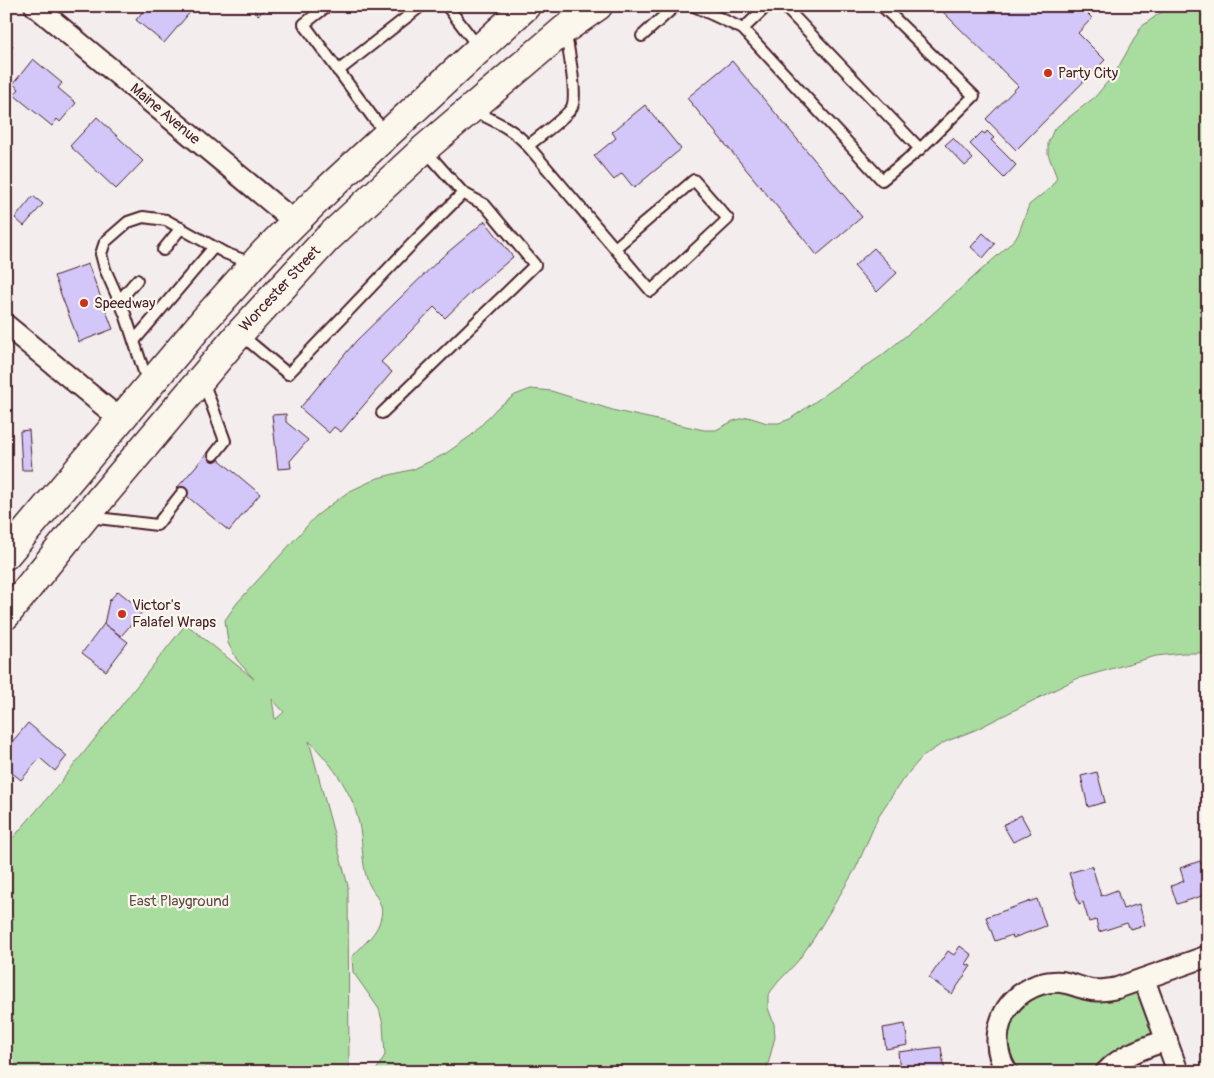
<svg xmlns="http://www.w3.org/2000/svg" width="1214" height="1078" font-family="Pangolin,sans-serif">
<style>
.green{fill:#a9dda0;stroke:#7a7e66;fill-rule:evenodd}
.building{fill:#d3c6f8;stroke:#4a1f2b}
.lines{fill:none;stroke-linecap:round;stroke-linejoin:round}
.service-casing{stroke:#4a1f2b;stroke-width:14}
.minor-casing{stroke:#4a1f2b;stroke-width:24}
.trunk-casing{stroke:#4a1f2b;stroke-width:31}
.service{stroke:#fbf7ec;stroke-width:10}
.minor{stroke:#fbf7ec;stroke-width:20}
.trunk{stroke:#fbf7ec;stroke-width:28}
.poi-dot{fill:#c8321e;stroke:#fbf7ec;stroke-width:2}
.labels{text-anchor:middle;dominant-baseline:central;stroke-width:4.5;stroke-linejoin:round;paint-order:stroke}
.poi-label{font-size:15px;fill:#4a1f2b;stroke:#fbf7ec;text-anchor:start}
.street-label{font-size:15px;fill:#4a1f2b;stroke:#fbf7ec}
.park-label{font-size:15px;fill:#624e48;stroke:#fbf7ec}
</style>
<rect width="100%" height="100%" fill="#f3edee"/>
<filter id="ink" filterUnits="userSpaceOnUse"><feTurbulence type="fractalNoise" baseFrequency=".02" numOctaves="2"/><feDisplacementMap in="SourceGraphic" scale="10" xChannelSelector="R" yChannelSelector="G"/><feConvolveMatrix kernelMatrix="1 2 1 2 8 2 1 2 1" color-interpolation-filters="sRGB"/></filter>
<g filter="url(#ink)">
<!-- green -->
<g class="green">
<path d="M1177,6h31v647h-26l-26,3 -80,23 -101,51 -30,12 -22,14 -20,23 -24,36 -23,53 -42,70 -17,24 -19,20 -10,13v13l6,16 1,13 -9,35h-395l6,-3 8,-14 -2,-31 -4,-15 -26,-37 -1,-15c11,-13 26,-23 29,-40 4,-15 -10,-25 -14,-38 -5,-16 -4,-33 -7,-50 -5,-34 -27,-64 -51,-88l39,145 1,186h-111l-31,-6 -7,6h-194v-226l49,-57 131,-165 68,55 -17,-19 -9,-17 -3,-23 12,-17 79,-87 32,-24 30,-14 36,-9 31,-15 27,-19 25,-27 18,-13 16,-6 20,2 65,20 88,19h12l17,-9 15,-4 19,6h12l11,-4 91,-63 48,-39 78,-70 11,-12 11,-30 21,-17 7,-10 -9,-24v-11l6,-14 41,-32 20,-24 26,-46 19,-14zM272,699l12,13 -8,7h-1z"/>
<path d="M1144,979l23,61 -61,32h-99l-8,-20 16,-53 58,-15z"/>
</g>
<!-- building -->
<g class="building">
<path d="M147,6h40l5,4 -28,33 -28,-23z"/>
<path d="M251,6h19l-12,9z"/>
<path d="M937,6h143l12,12 -14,15 27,27 -89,90 -30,-31 32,-33z"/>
<path d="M6,41l7,5 -7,10z"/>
<path d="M33,59l29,24 -4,5 18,15 -16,19 -3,-3 -5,7 -38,-31 5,-6 -6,-5z"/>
<path d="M732,61l130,156 -45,38 -130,-157z"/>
<path d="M645,105l36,44 -47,39 -12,-15 -8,7 -20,-24 22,-18 -4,-6z"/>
<path d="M97,117l46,44 -27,28 -46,-43z"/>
<path d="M987,131l7,7 -3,2 25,25 -12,13 -34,-34 12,-12 3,2z"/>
<path d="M953,138l20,21 -8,7 -20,-21z"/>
<path d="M33,196l10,8 -19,22 -9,-8z"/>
<path d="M485,221l28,36 -39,33 -29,28 -11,-11 -53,55 11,10 -51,60 -7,-5 -5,6 -29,-25 56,-67 85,-83z"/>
<path d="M983,233l12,11 -12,14 -12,-11z"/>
<path d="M874,248l23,25 -20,19 -23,-26z"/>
<path d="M88,264l25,65 -34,13 -25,-66z"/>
<path d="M286,414v8l22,18 -18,21 1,7 -13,1 -6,-54z"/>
<path d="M29,430l3,40h-10l-2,-39z"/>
<path d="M209,451l51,43 -31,37 -52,-43z"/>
<path d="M118,591l25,20 -22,25 -17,-12 5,-23z"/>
<path d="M104,624l24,18 -22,29 -24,-18z"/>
<path d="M28,723l39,33 -12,15 -15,-13 -19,22 -15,-12v-19z"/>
<path d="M1097,772l8,30 -17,5 -7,-31z"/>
<path d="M1021,815l10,18 -18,9 -10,-17z"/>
<path d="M1200,861l8,18v15l-31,10 -6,-18 13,-5 -4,-13z"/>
<path d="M1092,866l9,30 16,-6 6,19 16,-5 6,21 -15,4 -3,-6 -28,9 -3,-12 -7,2 -6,-20 -4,2 -10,-31z"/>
<path d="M1037,899l9,27 -33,12 -1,-3 -17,6 -9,-24z"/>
<path d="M960,946l12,9 -6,9 5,2 -19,28 -23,-16 19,-27 6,4z"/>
<path d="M905,1024l3,21 -22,4 -3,-21z"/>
<path d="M941,1047l4,25 -45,-1 -2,-19z"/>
</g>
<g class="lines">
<!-- service casing -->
<g class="service-casing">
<g id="service">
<path d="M327,6l-23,18 70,95 13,14"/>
<path d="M447,6l32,42"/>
<path d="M694,6l49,23 139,151 38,-31 54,-53 -92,-90"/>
<path d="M784,6l136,143"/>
<path d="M743,29l24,-23"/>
<path d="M642,36l33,-30"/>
<path d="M338,71l83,-65"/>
<path d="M472,110c20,10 41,18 56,36 10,-9 38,-28 44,-39 6,-13 -4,-58 -6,-73"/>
<path d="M528,146l123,145 77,-72 -34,-39 -79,68"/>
<path d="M163,250l18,-22"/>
<path d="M119,301l18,-21"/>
<path d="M240,334l48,40 124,-130 51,-51 -39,-44"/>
<path d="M134,341l80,-94"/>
<path d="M203,381l22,60 -11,14"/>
<path d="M148,384l-23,-70 -20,-45 -4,-15 4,-12 23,-20 15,-5 23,3 59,33 26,10"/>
<path d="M382,413l153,-148 -50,-60 -22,-12"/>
<path d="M89,517l68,8 25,-32"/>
</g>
</g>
<!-- minor casing -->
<g class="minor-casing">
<g id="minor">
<path d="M35,6l260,216"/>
<path d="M6,325l115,95"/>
<path d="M1144,979l34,93"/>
<path d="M1007,1072c-10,-16 -12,-34 -6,-51 8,-25 35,-41 60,-39 9,1 17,5 26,7 10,3 20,1 30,-1l91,-32"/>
<path d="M1106,1072c17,-18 38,-24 61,-32"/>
</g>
</g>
<!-- trunk casing -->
<g class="trunk-casing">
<g id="trunk">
<path d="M6,555l200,-237 58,-65 63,-63 199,-184"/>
<path d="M6,615l80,-99 153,-182 88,-95 97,-90 141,-120 33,-23"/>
</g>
</g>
<!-- service -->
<use href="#service" class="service"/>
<!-- minor -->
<use href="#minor" class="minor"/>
<!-- trunk -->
<use href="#trunk" class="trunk"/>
</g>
</g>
<!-- markers -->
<g class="poi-dot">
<circle cx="1048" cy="73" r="5"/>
<circle cx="84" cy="303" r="5"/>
<circle cx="122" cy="614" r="5"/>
</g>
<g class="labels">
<!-- poi labels -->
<g class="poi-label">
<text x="1058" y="73">Party City</text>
<text x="94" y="303">Speedway</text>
<text x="132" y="605">Victor's<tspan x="132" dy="17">Falafel Wraps</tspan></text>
</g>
<!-- street labels -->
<g class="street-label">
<text transform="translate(165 114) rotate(40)">Maine Avenue</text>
<text transform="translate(280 289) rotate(-47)">Worcester Street</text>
</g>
<!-- park labels -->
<g class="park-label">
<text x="179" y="901">East Playground</text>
</g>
</g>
<!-- margin -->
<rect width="1214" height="1078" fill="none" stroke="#fbf7ec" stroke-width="25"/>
<rect x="12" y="12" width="1189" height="1053" fill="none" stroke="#4a1f2b" stroke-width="2" filter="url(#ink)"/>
</svg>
